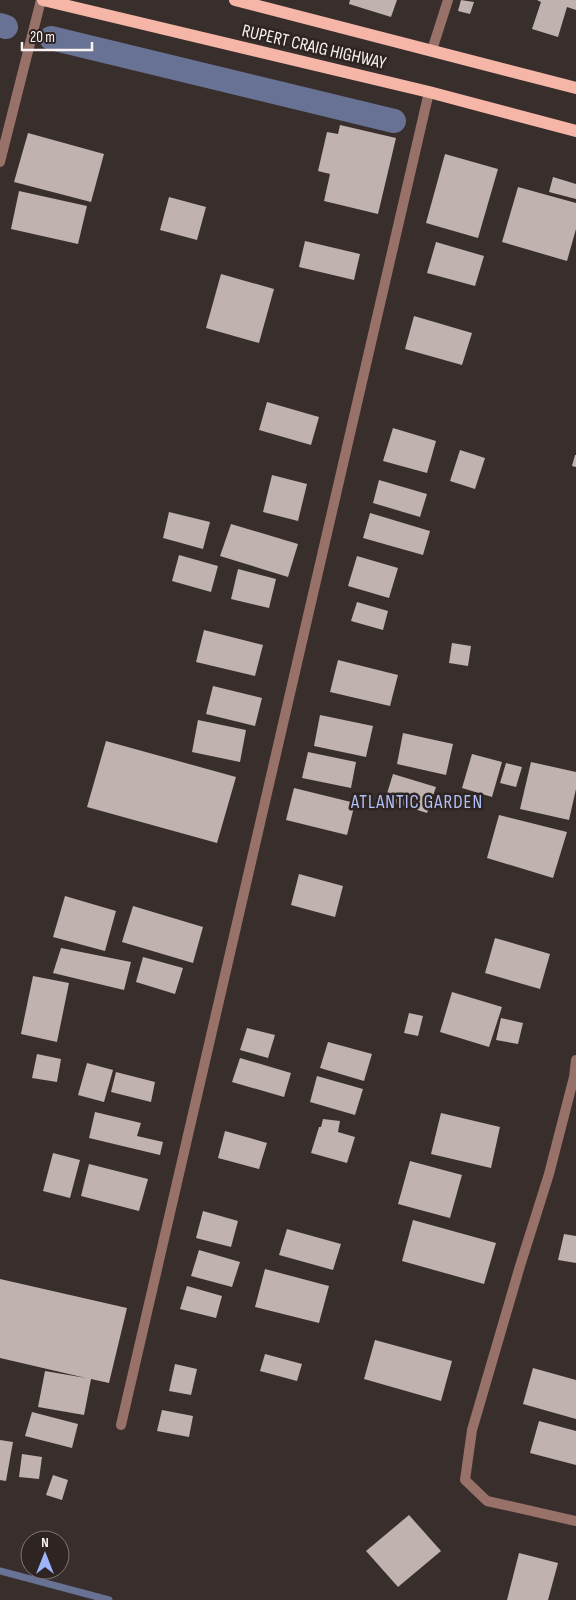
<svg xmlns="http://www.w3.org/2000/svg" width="576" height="1600" font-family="'Sofia Sans Condensed',sans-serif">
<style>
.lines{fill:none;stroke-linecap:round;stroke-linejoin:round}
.stream{stroke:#687294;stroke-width:7}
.canal{stroke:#687294;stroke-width:24}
.building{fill:#bfb2af}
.service{stroke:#987169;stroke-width:10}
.minor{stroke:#987169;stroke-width:10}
.primary{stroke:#f5b5a7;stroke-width:12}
.labels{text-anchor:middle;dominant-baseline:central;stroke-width:5;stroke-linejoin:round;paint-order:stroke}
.street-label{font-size:18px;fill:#faf3f1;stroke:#2e2422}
.neighbourhood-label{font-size:19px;letter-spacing:1px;fill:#b0c1f8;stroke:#2e2422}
</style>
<rect width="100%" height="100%" fill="#382e2c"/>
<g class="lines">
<!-- stream -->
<path class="stream" d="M0,1571l109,29"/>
<!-- canal -->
<g class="canal">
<path d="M0,25l6,2"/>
<path d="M51,38l343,83"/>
</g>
</g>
<!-- building -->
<g class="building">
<path d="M350,0h47l-6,17 -42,-13z"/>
<path d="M461,0l13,2 -4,12 -12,-3z"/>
<path d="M537,0h39v10l-9,-3 -9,30 -26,-8 9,-27z"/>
<path d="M340,125l56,13 -18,76 -54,-13 6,-27 -12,-3 9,-39 11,2z"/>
<path d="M28,133l76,21 -13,48 -77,-20z"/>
<path d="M445,154l53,15 -20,69 -52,-15z"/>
<path d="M553,177l23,7v15l-27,-7z"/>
<path d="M518,187l58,16v26l-9,32 -65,-19z"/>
<path d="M19,191l68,15 -9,38 -67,-15z"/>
<path d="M169,197l37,10 -9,33 -37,-10z"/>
<path d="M305,241l55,13 -6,26 -55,-13z"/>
<path d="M436,242l48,14 -9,30 -48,-13z"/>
<path d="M221,274l53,15 -15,54 -53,-15z"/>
<path d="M414,316l58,17 -10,32 -57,-16z"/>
<path d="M267,402l52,15 -8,28 -52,-15z"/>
<path d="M393,428l43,13 -9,32 -44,-12z"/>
<path d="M460,450l25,8 -10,31 -25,-8z"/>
<path d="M575,455h1v12l-4,-1z"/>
<path d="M272,475l35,9 -9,37 -35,-9z"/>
<path d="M379,480l48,14 -7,23 -47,-14z"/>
<path d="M169,512l41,10 -7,27 -40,-11z"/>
<path d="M370,513l60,18 -7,24 -60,-17z"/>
<path d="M231,524l67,20 -10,33 -68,-21z"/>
<path d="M179,555l39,11 -7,26 -39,-11z"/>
<path d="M357,556l41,12 -9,30 -41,-12z"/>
<path d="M238,569l38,10 -7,29 -38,-9z"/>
<path d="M357,602l31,9 -5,19 -32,-9z"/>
<path d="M204,630l59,15 -8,31 -59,-14z"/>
<path d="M452,643l19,3 -3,20 -19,-3z"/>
<path d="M338,660l60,15 -8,31 -60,-14z"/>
<path d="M213,686l49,12 -7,28 -49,-12z"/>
<path d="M320,715l53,11 -7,31 -52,-11z"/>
<path d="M198,720l48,10 -6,32 -48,-10z"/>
<path d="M403,733l50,11 -7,31 -49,-11z"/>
<path d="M106,741l130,36 -19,66 -130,-36z"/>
<path d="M308,752l48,10 -5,26 -49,-10z"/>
<path d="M472,754l30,8 -10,35 -30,-9z"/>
<path d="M531,762l45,10v17l-7,31 -49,-11z"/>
<path d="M506,763l16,4 -6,20 -16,-4z"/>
<path d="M393,774l43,13 -9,26 -42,-13z"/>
<path d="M294,788l61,15 -8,32 -61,-15z"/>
<path d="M499,815l68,17 -14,46 -66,-20z"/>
<path d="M299,874l44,12 -8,31 -44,-12z"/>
<path d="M65,896l51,15 -11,40 -52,-14z"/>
<path d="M133,906l70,21 -10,36 -71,-21z"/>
<path d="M495,938l55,16 -10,35 -55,-16z"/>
<path d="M61,948l70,14 -7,28 -71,-17z"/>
<path d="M143,957l40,11 -8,26 -39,-12z"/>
<path d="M33,976l36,7 -12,59 -36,-8z"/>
<path d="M452,992l50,15 -13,40 -49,-15z"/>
<path d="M409,1013l14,3 -5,20 -14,-3z"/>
<path d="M501,1018l22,5 -5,21 -22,-4z"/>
<path d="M247,1028l28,7 -7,23 -28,-8z"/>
<path d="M328,1042l44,12 -8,27 -44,-13z"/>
<path d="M37,1054l24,5 -4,23 -25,-4z"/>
<path d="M240,1058l51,15 -7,24 -52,-15z"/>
<path d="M87,1063l26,7 -9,32 -26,-7z"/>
<path d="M116,1072l39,10 -4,20 -40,-10z"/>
<path d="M317,1076l46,13 -8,26 -45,-13z"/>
<path d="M95,1112l46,11 -4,13 26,6 -3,13 -71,-17z"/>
<path d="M441,1113l59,14 -9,41 -60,-14z"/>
<path d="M323,1119l17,2 -2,11 17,5 -8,26 -36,-10 8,-26h2z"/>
<path d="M225,1131l42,12 -8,26 -41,-11z"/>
<path d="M53,1153l27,7 -10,38 -27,-7z"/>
<path d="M410,1161l52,14 -12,43 -52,-14z"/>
<path d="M89,1164l59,15 -9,32 -58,-15z"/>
<path d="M203,1211l35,10 -7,26 -35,-9z"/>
<path d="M413,1220l83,23 -12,41 -82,-23z"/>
<path d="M287,1229l54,15 -8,26 -54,-15z"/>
<path d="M564,1234l12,2v27l-18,-3z"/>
<path d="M199,1250l41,12 -8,25 -41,-11z"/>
<path d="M265,1269l64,17 -10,37 -64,-16z"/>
<path d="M0,1279l127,29 -18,75 -18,-4 -7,36 -46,-8 7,-36 41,7 -86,-20z"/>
<path d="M187,1286l35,10 -6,22 -36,-9z"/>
<path d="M375,1340l77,21 -11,40 -77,-22z"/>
<path d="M265,1354l37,10 -5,17 -37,-10z"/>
<path d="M175,1364l22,5 -6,26 -22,-4z"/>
<path d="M533,1368l43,12v39l-53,-15z"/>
<path d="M162,1410l31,6 -4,21 -32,-6z"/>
<path d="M32,1412l46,12 -6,24 -47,-12z"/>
<path d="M539,1421l37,10v34l-46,-12z"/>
<path d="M0,1440l13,2 -7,39 -6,-1z"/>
<path d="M22,1454l20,3 -3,22 -20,-2z"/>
<path d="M53,1475l15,5 -6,20 -16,-5z"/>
<path d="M409,1515l32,36 -43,36 -32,-36z"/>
<path d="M519,1553l39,10 -10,37h-41z"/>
</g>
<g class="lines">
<!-- service -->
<path class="service" d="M0,162l41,-162"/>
<!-- minor -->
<g class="minor">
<path d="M432,50l16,-50"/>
<path d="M576,1060l-2,17 -25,97 -29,92 -48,164 -7,50 22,21 89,20"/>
<path d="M121,1425l308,-1333"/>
</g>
<!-- primary -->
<g class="primary">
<path d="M43,0l386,92 147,39"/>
<path d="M235,0l341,88"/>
</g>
</g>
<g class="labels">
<!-- street labels -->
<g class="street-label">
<text transform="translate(314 47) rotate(13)">RUPERT CRAIG HIGHWAY</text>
</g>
<!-- neighbourhood labels -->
<g class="neighbourhood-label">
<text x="417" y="802">ATLANTIC GARDEN</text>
</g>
</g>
<!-- north arrow -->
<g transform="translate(45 1555)"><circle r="24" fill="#2e2422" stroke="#807775"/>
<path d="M0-4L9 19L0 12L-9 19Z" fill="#9db4fd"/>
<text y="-8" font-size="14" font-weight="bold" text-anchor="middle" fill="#faf3f1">N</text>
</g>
<!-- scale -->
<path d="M22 42v8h70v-8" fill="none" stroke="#faf3f1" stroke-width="2.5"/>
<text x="30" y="42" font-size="15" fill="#faf3f1" stroke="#2e2422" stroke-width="4" paint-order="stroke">20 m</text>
</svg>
